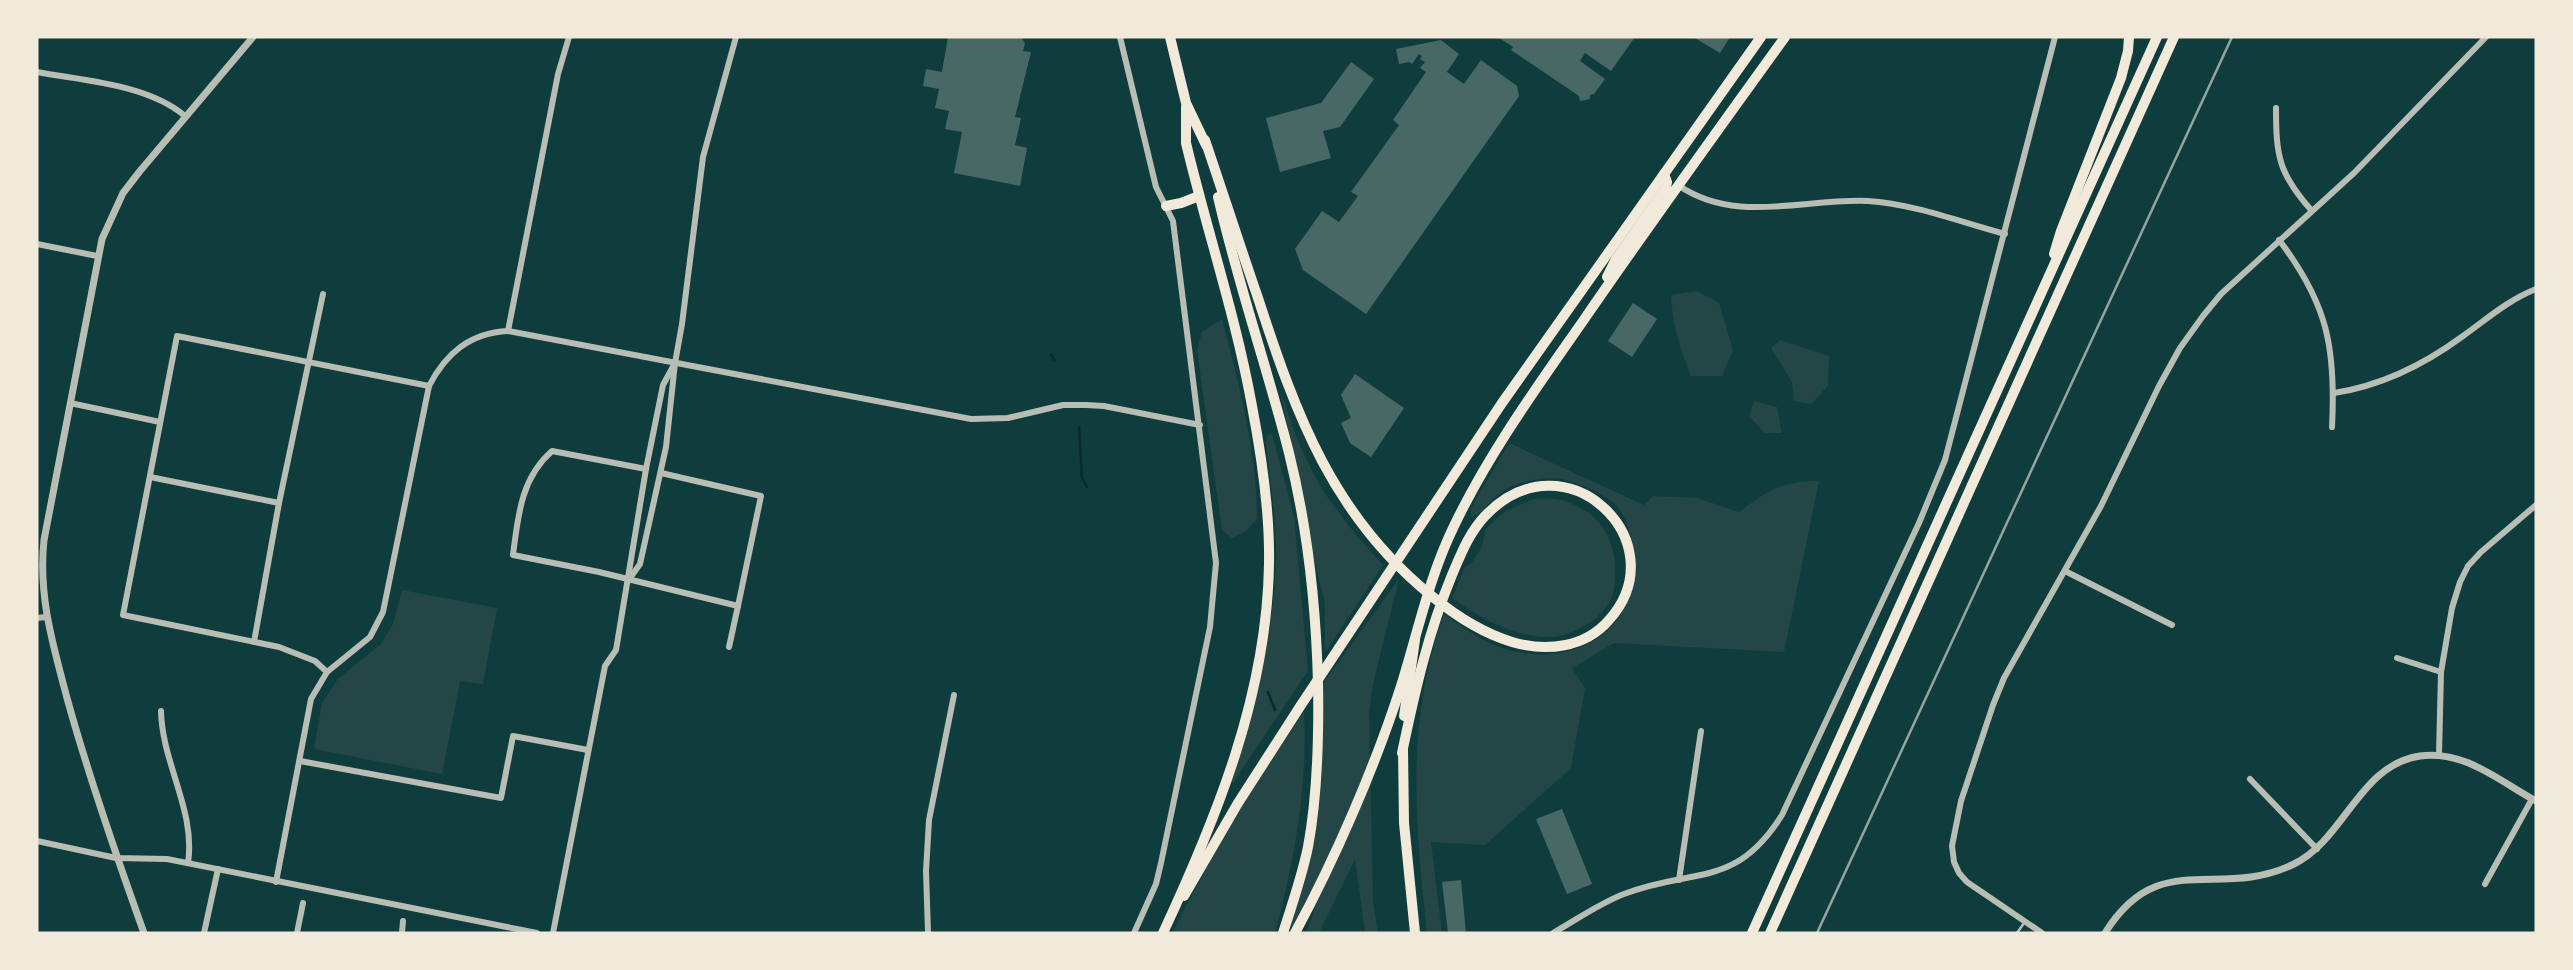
<svg xmlns="http://www.w3.org/2000/svg" width="2573" height="970" font-family="'Public Sans',sans-serif">
<style>
.green{fill:#244646}
.lines{fill:none;stroke-linecap:round;stroke-linejoin:round}
.stream{stroke:#0a2a2b;stroke-width:2.5}
.building{fill:#486865}
.service{stroke:#b8beb3;stroke-width:2.5}
.minor{stroke:#b8beb3;stroke-width:6}
.tertiary{stroke:#b8beb3;stroke-width:7}
.primary{stroke:#f1e9da;stroke-width:10}
.trunk{stroke:#f1e9da;stroke-width:10}
.rail{stroke:#97a49c;stroke-width:2.5}
</style>
<rect width="100%" height="100%" fill="#0f3d3e"/>
<!-- green -->
<g class="green">
<path d="M1697,291l22,12 14,47 -11,26h-31c-11,-27 -19,-52 -20,-81z"/>
<path d="M1222,319c17,66 35,132 35,200l-11,12 -14,7 -10,-8 -25,-180 5,-18z"/>
<path d="M1780,340l49,16 -1,30 -17,18 -17,-3 -2,-19 -21,-34z"/>
<path d="M1281,393c8,22 15,45 25,66 18,39 48,75 77,106l-58,87v-49l-16,-63z"/>
<path d="M1754,401l23,6 5,26h-17l-16,-17z"/>
<path d="M1272,434l22,83 14,154 -77,115c22,-75 44,-152 45,-230 1,-38 -6,-75 -10,-112l1,-8z"/>
<path d="M1509,443l135,62 9,-9 44,2 42,14c29,-22 43,-31 80,-31l-35,171 -170,-9 -42,25 13,20 -14,80 -86,77 -54,-3 11,91h-15c-12,-112 -22,-210 17,-319 20,14 41,30 65,36 70,18 134,-23 124,-99 -6,-37 -12,-49 -47,-64 -12,-4 -24,-10 -36,-9 -17,1 -37,5 -51,16 -10,8 -16,19 -28,23v-9z"/>
<path d="M1533,499c10,0 22,-1 32,2 34,11 51,37 50,72 0,10 -1,23 -7,31 -6,11 -17,18 -28,24 -11,6 -23,10 -36,9 -34,-2 -64,-19 -92,-39l12,-29 8,-7 10,-15 3,-17 19,-18z"/>
<path d="M1399,579l-26,105 -4,29 4,189 5,31h-13l-10,-74 -36,74h-13l13,-36 -24,36h-6l23,-81 7,-163z"/>
<path d="M402,590l95,18 -14,76 -23,-3 -18,93 -128,-25 8,-46 16,-24 43,-35 12,-20z"/>
<path d="M1304,712c4,75 -10,150 -29,221h-103l65,-123z"/>
</g>
<g class="lines">
<!-- stream -->
<g class="stream">
<path d="M1051,354l3,6"/>
<path d="M1079,427l3,51 5,9"/>
<path d="M1268,692l7,18"/>
</g>
</g>
<!-- building -->
<g class="building">
<path d="M948,37h73l4,6 -2,8 8,1 -16,65 6,1 -6,27 12,3 -7,38 -66,-13 8,-41 -17,-3 4,-18 -14,-3 4,-19 -16,-3 3,-17 16,3z"/>
<path d="M1498,37h137l-24,34 -26,-18 -5,8 25,18 -11,15 -4,1v4l-10,2 -1,-5 -68,-46 2,-3z"/>
<path d="M1693,37h37l-10,16z"/>
<path d="M1441,40l18,14 -12,18 17,12 17,-24 36,26 2,10 -153,218 -63,-44 -8,-21 27,-38 17,11 19,-26 -7,-4 48,-67 -6,-5 33,-48 -6,-4 5,-6 -5,-3 2,-3 -3,-2 -7,10 -3,-2 -10,2 -3,-15z"/>
<path d="M1351,62l23,17 -34,48 -17,4 8,27 -51,14 -14,-54 55,-15z"/>
<path d="M1633,303l24,16 -25,38 -24,-16z"/>
<path d="M1355,374l49,34 -33,49 -21,-14 -9,-20 10,-5 -10,-23z"/>
<path d="M1562,809l30,75 -25,10 -31,-75z"/>
<path d="M1461,880l5,53h-18l-6,-51z"/>
</g>
<g class="lines">
<!-- service -->
<path class="service" d="M2017,933l7,-10"/>
<!-- minor -->
<g class="minor">
<path d="M1120,37l36,150 17,34 43,342 -6,64 -49,236 -5,21 -22,49"/>
<path d="M37,72c47,9 110,12 148,44"/>
<path d="M2276,108c0,49 3,66 36,103"/>
<path d="M1678,185c57,40 126,13 190,16 46,3 92,21 137,33"/>
<path d="M2279,240c49,64 57,109 53,187"/>
<path d="M37,244l60,12"/>
<path d="M508,331l463,88 37,-1 55,-13h23l18,1 96,19"/>
<path d="M2334,393c46,-7 91,-29 129,-57 24,-17 45,-36 73,-47"/>
<path d="M70,403l90,19"/>
<path d="M646,469l-94,-18c-31,27 -34,65 -39,104l86,17 139,34 23,-110 -100,-23"/>
<path d="M150,477l129,26"/>
<path d="M2065,571l107,54"/>
<path d="M630,578l10,-14 26,-117 9,-84 7,-39 21,-167 33,-120"/>
<path d="M37,618l9,-1"/>
<path d="M254,642l25,-139 44,-209"/>
<path d="M729,647l9,-41"/>
<path d="M2397,658l44,14"/>
<path d="M327,672l-12,-11 -36,-14 -156,-32 54,-279 252,50"/>
<path d="M161,711c1,52 35,100 27,152"/>
<path d="M2439,755l2,-83 11,-64 8,-26 8,-16 13,-14 55,-47"/>
<path d="M300,761l201,37 12,-62 75,14"/>
<path d="M2250,779l67,70"/>
<path d="M37,841l79,17 51,1 370,74"/>
<path d="M1679,880l22,-149"/>
<path d="M276,882l35,-183 16,-27 43,-35 13,-25 46,-226c17,-33 41,-53 79,-55l50,-257 11,-37"/>
<path d="M2485,884l47,-85"/>
<path d="M204,933l14,-64"/>
<path d="M297,933l6,-30"/>
<path d="M402,933l1,-12"/>
<path d="M553,933l52,-267 11,-16 30,-181 17,-84 12,-22"/>
<path d="M928,933l-2,-62 3,-51 25,-125"/>
<path d="M1553,933c23,-13 47,-30 71,-39 69,-27 111,-4 158,-79l137,-292 26,-63 110,-423"/>
<path d="M2042,933l-75,-51 -8,-9 -5,-11 -2,-16 9,-45 32,-96 11,-27 97,-172 58,-120 21,-38 23,-32 18,-22 133,-121 132,-136"/>
</g>
<!-- tertiary -->
<g class="tertiary">
<path d="M144,933c-28,-78 -55,-155 -77,-235 -14,-53 -29,-102 -23,-158l58,-301 21,-46 17,-22 113,-134"/>
<path d="M2105,933c54,-87 113,-32 189,-69 51,-25 65,-99 126,-108 45,-6 79,25 116,45"/>
</g>
<!-- primary -->
<g class="primary">
<path d="M1607,277l9,-18 50,-71 1,-6 -3,-8"/>
<path d="M1184,896l54,-93 63,-98 201,-302 259,-366"/>
<path d="M1295,933c40,-74 80,-166 106,-247 17,-54 28,-109 53,-160 35,-73 83,-139 129,-205 66,-96 134,-190 202,-284"/>
</g>
<!-- trunk -->
<g class="trunk">
<path d="M1170,37l16,66 20,42"/>
<path d="M1205,140c18,53 35,106 53,158 38,117 75,219 175,299 23,19 50,36 79,45 34,10 73,6 97,-22 70,-78 -44,-188 -124,-104 -16,17 -24,38 -33,59 -24,58 -37,116 -50,178"/>
<path d="M1218,197c20,87 49,170 71,256 19,76 27,152 29,230 1,54 0,110 -10,164 -6,29 -16,58 -25,86"/>
<path d="M1166,206l15,-3 18,-7"/>
<path d="M2054,254l7,-23 60,-153 7,-27 1,-14"/>
<path d="M1404,716l11,-76"/>
<path d="M1403,749l1,74 11,110"/>
<path d="M1163,933c54,-116 104,-239 106,-369 1,-53 -7,-106 -17,-158 -16,-89 -45,-175 -66,-263v-36"/>
<path d="M1752,933l405,-896"/>
<path d="M1770,933l404,-896"/>
</g>
<!-- rail -->
<path class="rail" d="M1817,933l415,-896"/>
</g>
<!-- border -->
<rect width="2573" height="970" fill="none" stroke="#f1e9da" stroke-width="77"/>
</svg>
